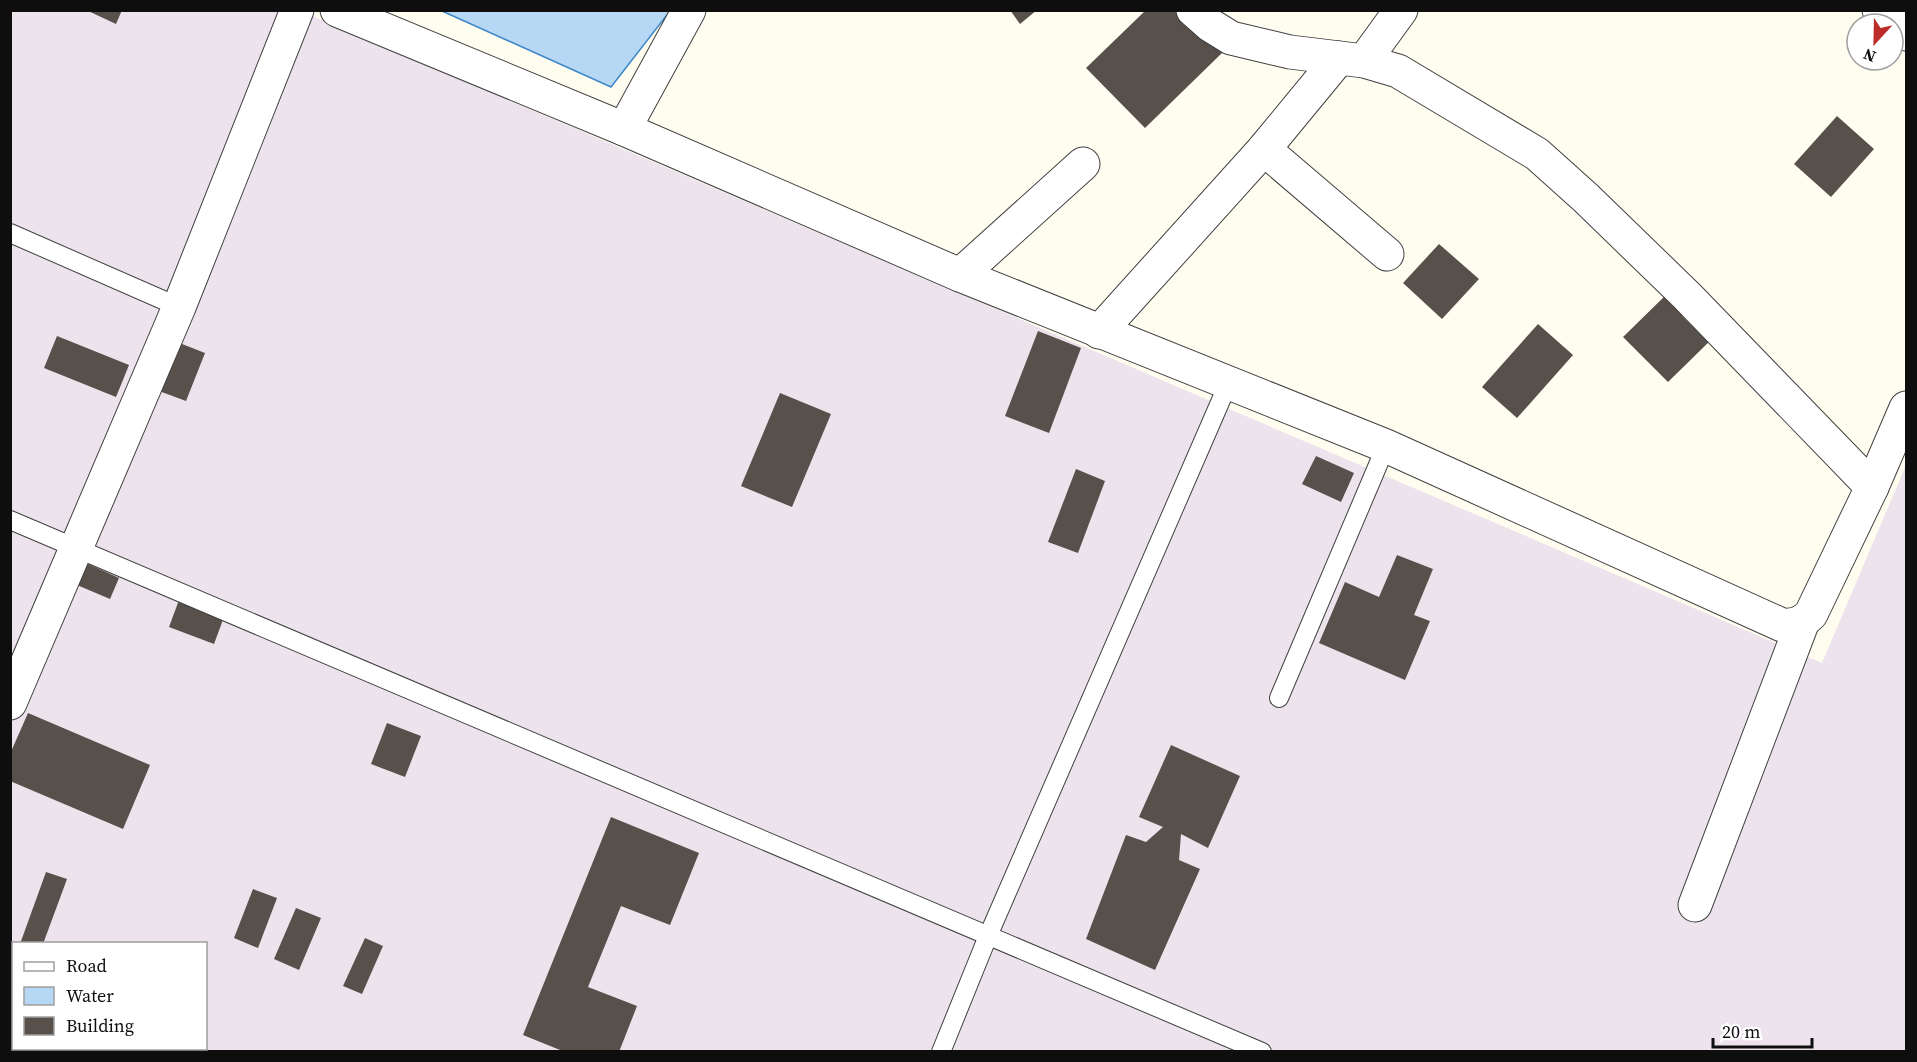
<svg xmlns="http://www.w3.org/2000/svg" width="1917" height="1062" font-family="'Source Serif 4',serif">
<style>
.industrial{fill:#ece3ed;fill-rule:evenodd}
.water{fill:#b6d8f5;stroke:#3e88ca;stroke-width:1.5}
.building{fill:#57504b}
.lines{fill:none;stroke-linecap:round;stroke-linejoin:round}
.lane-casing{stroke:#414141;stroke-width:20}
.street-casing{stroke:#414141;stroke-width:35}
.lane{stroke:#fff;stroke-width:18}
.street{stroke:#fff;stroke-width:33}
</style>
<rect width="100%" height="100%" fill="#fffdf0"/>
<!-- industrial -->
<path class="industrial" d="M10,11h291l1521,652 84,-198v586h-1895zM14,944h192v104h-192z"/>
<!-- water -->
<path class="water" d="M442,11h228l-59,76z"/>
<!-- building -->
<g class="building">
<path d="M86,10h36l-6,14z"/>
<path d="M1010,10h27l-17,14z"/>
<path d="M1146,10h34l42,43 -77,75 -59,-60z"/>
<path d="M1837,116l37,33 -43,48 -37,-33z"/>
<path d="M1439,244l40,35 -37,40 -39,-36z"/>
<path d="M1669,292l19,18 -6,6 10,10 6,-6 16,17 -46,45 -45,-45z"/>
<path d="M1538,324l35,31 -56,63 -35,-31z"/>
<path d="M1038,331l43,17 -32,85 -44,-17z"/>
<path d="M57,336l72,29 -13,32 -72,-29z"/>
<path d="M177,342l28,11 -19,48 -27,-10z"/>
<path d="M780,393l51,21 -39,93 -51,-21z"/>
<path d="M1316,456l38,17 -13,29 -39,-18z"/>
<path d="M1076,469l29,12 -27,72 -30,-11z"/>
<path d="M1397,555l36,14 -19,46 16,6 -25,59 -86,-37 26,-61 34,15z"/>
<path d="M86,563l33,15 -9,21 -33,-14z"/>
<path d="M179,600l45,17 -10,27 -45,-17z"/>
<path d="M28,713l122,52 -27,64 -113,-48v-27z"/>
<path d="M387,723l34,13 -16,41 -34,-13z"/>
<path d="M1171,745l69,31 -32,72 -27,-14 -2,26 21,9 -45,101 -69,-31 40,-104 20,7 17,-15 -24,-10z"/>
<path d="M611,817l88,36 -29,72 -49,-19 -33,81 49,19 -18,46h-54l-42,-17z"/>
<path d="M46,872l21,7 -24,65h-23z"/>
<path d="M253,889l24,9 -19,50 -24,-10z"/>
<path d="M296,908l25,10 -22,52 -25,-11z"/>
<path d="M365,938l18,8 -21,48 -19,-8z"/>
</g>
<g class="lines">
<!-- lane casing -->
<g class="lane-casing">
<g id="lane">
<path d="M10,233l169,74"/>
<path d="M10,520l1252,532"/>
<path d="M1279,698l107,-252"/>
<path d="M941,1052l47,-116 240,-552"/>
</g>
</g>
<!-- street casing -->
<g class="street-casing">
<g id="street">
<path d="M337,10l287,119 336,146 426,171 396,179c13,1 20,-2 29,-11l61,-127 34,-79"/>
<path d="M1193,10l17,15 21,13 59,14 74,9 34,10 139,83 49,44 101,98 185,191"/>
<path d="M1879,10l27,24"/>
<path d="M1364,61l37,-51"/>
<path d="M624,129l65,-119"/>
<path d="M1264,149l123,105"/>
<path d="M960,275l123,-111"/>
<path d="M1099,332l165,-183 75,-91"/>
<path d="M10,703l169,-396 118,-297"/>
<path d="M1695,905l108,-284"/>
</g>
</g>
<!-- lane -->
<use href="#lane" class="lane"/>
<!-- street -->
<use href="#street" class="street"/>
</g>
<!-- border -->
<rect width="1917" height="1062" fill="none" stroke="#0e0e0e" stroke-width="24"/>
<!-- legend -->
<rect x="12" y="942" width="195" height="108" fill="#ffffff" stroke="#9f9f9f" stroke-width="1.5"/>
<rect x="24" y="962" width="30" height="9" fill="#ffffff" stroke="#9f9f9f" stroke-width="1.5"/>
<text x="66" y="972" font-size="18" fill="#0e0e0e">Road</text>
<rect x="24" y="987" width="30" height="18" fill="#b6d8f5" stroke="#9f9f9f" stroke-width="1.5"/>
<text x="66" y="1002" font-size="18" fill="#0e0e0e">Water</text>
<rect x="24" y="1017" width="30" height="18" fill="#57504b" stroke="#9f9f9f" stroke-width="1.5"/>
<text x="66" y="1032" font-size="18" fill="#0e0e0e">Building</text>
<!-- north arrow -->
<g transform="translate(1875 42) rotate(202)"><circle r="28" fill="#ffffff" stroke="#9f9f9f" stroke-width="1.5"/>
<path d="M0-4.5L10 22L0 15L-10 22Z" fill="#bc2d29"/>
<text y="-9" font-size="16" font-weight="bold" text-anchor="middle" fill="#0e0e0e">N</text>
</g>
<!-- scale -->
<path d="M1713 1038v9h99v-9" fill="none" stroke="#0e0e0e" stroke-width="3"/>
<text x="1722" y="1038" font-size="18" fill="#0e0e0e" stroke="#ffffff" stroke-width="4.5" paint-order="stroke">20 m</text>
</svg>
